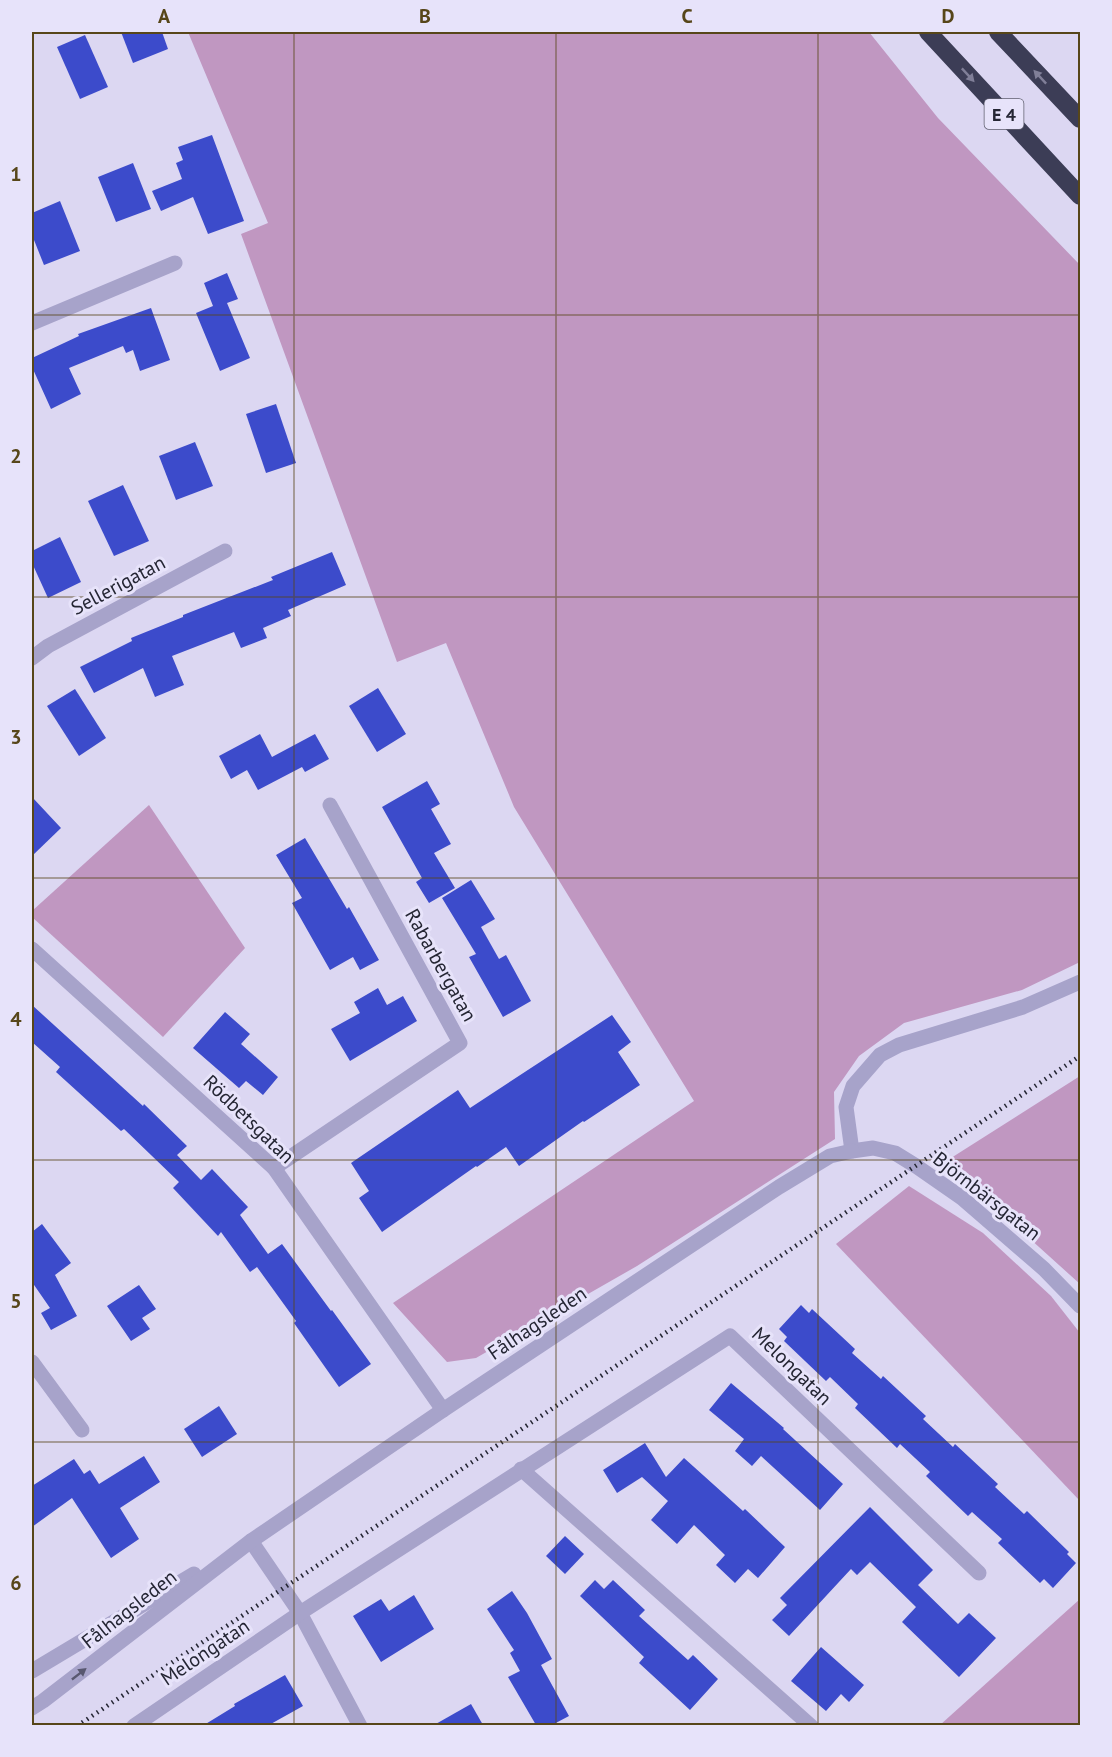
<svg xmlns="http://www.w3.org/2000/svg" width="1112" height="1757" font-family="'PT Sans',sans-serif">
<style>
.green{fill:#c097c1}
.building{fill:#3c4bcb}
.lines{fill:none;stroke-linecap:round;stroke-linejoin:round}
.minor{stroke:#a7a3ca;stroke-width:15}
.tertiary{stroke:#a7a3ca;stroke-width:15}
.motorway{stroke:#3c3d56;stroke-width:18}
.rail{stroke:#252634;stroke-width:4.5;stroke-dasharray:1.5 4.5;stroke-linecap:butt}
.oneway{fill:#807f98}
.oneway2{fill:#595870}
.grid{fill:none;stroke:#574619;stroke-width:1.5;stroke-opacity:0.55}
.labels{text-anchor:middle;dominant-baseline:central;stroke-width:6;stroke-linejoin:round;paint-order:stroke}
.shield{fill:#e7e3fa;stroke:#5f5f6f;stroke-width:1.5}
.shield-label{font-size:18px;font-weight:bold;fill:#252634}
.street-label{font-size:20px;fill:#252634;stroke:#e7e3fa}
.neatline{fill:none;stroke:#574619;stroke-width:2}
.grid-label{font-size:20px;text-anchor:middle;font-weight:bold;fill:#574619}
</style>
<rect width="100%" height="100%" fill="#dcd7f2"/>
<!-- green -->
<g class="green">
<path d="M188,32h681l69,86 142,147v697l-58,28 -118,33 -45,33 -25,36 1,47 -198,127 -161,92 -29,4 -54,-59 301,-202 -180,-294 -68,-164 -49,19 -156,-428 27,-11z"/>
<path d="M149,805l96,143 -82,89 -131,-120v-6z"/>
<path d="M1080,1076v208l-112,-101 -28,-18z"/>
<path d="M909,1186l74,47 68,63 29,37v168l-244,-257z"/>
<path d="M1080,1599v126h-140z"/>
</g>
<!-- building -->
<g class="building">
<path d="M121,32h41l6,17 -35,14z"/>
<path d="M85,35l23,52 -28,12 -23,-52z"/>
<path d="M212,135l32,86 -36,13 -15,-37 -32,14 -9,-20 30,-12 -6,-16 7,-3 -5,-13z"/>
<path d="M133,163l18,46 -35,13 -18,-45z"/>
<path d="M60,201l20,50 -36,14 -12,-30v-22z"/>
<path d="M227,273l11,26 -11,4 23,55 -30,13 -24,-58 17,-7 -9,-23z"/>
<path d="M151,308l19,52 -30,11 -7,-21 -7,3 -3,-7 -54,22 12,26 -30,15 -19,-42v-9l47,-22 -1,-2z"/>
<path d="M276,404l20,59 -30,10 -20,-59z"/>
<path d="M195,442l18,44 -37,14 -17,-44z"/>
<path d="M123,485l26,56 -35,15 -26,-55z"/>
<path d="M60,537l21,45 -33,16 -16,-35v-12z"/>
<path d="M332,552l14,33 -58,25 3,6 -28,12 4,10 -26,10 -7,-16 -62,24 12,29 -29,12 -12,-29 -49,25 -14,-26 52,-26 -1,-3 52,-21v-2l90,-35 -2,-3z"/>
<path d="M378,688l28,46 -29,18 -28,-46z"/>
<path d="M75,689l31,49 -27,18 -32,-50z"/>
<path d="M260,734l12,23 43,-23 14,25 -24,13 -3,-5 -44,23 -11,-20 -16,9 -12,-23z"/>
<path d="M427,781l13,23 -9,5 20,35 -17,9 21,35 -26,15 -13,-21 6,-4 -40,-71z"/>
<path d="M32,797l29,31 -29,28z"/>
<path d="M305,838l42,71 2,-2 30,53 -19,10 -7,-13 -23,13 -38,-67 10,-5 -26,-43z"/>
<path d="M471,880l24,39 -14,8 18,32 7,-4 25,46 -28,16 -34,-60 7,-3 -34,-56z"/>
<path d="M378,988l9,17 16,-9 14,25 -67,40 -19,-32 29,-16 -6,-11z"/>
<path d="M32,1005l111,101 1,-2 43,42 -10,9 24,25 11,-11 36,38 -8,8 28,39 14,-10 49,67 1,-1 39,54 -32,23 -45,-64 2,-2 -39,-54 -7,5 -29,-40 -3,4 -45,-48 6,-6 -55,-53 -3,2 -65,-59 4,-5 -28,-25z"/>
<path d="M225,1012l25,22 -9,10 37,33 -15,18 -17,-14 -7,7 -46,-40z"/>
<path d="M612,1015l19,27 -13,10 22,33 -56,37 -1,-1 -64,45 -13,-19 -29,20 -1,-1 -94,66 -23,-34 10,-7 -18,-28 107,-73 12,18z"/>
<path d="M42,1224l29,39 -16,12 22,41 -26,14 -10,-17 9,-5 -18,-26v-50z"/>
<path d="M139,1285l17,24 -14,9 8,11 -19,12 -24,-35z"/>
<path d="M801,1305l8,8 3,-4 43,40 -3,4 29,26 2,-3 43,40 -3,3 30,28 2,-3 43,40 -3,3 29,27 3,-3 42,41 -2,2 9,9 -23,25 -9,-9 -4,4 -42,-40 4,-4 -30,-27 -4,4 -42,-40 4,-4 -30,-28 -3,4 -42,-40 3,-4 -28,-27 -4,4 -42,-40 3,-4 -8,-8z"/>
<path d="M731,1383l53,45 -1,1 60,55 -23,26 -59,-54 -9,10 -17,-15 9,-12 -35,-29z"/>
<path d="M219,1406l18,28 -35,23 -18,-28z"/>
<path d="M645,1443l21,34 18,-19 59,53 2,-2 40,38 -27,31 -10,-9 -13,14 -19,-18 9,-10 -31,-30 -17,19 -26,-24 17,-19 -26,-24 -25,16 -14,-23z"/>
<path d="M144,1456l16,26 -40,26 19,31 -28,19 -39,-60 -40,29v-41l42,-27 10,15 6,-4 9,14z"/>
<path d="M870,1507l63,63 -15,15 40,39 11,-11 27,25 -37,39 -57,-55 14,-15 -46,-45 -13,13 -6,-6 -62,67 -17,-16 15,-15 -7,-7z"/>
<path d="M565,1536l19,18 -19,20 -19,-18z"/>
<path d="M595,1580l9,9 9,-9 32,30 -6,6 49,44 5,-5 25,24 -28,31 -51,-47 5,-6 -64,-61z"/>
<path d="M512,1591l15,22 25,46 -11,6 28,51 -17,9h-16l-28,-48 12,-6 -10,-18 4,-3 -27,-41z"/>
<path d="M414,1595l20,34 -53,33 -28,-46 28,-17 8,12z"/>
<path d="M821,1647l43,38 -15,17 -8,-8 -15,17 -35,-30z"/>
<path d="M285,1675l18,31 -34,19h-65l31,-19 -1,-2z"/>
<path d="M471,1704l12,21h-49z"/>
</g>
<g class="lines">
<!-- minor -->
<g class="minor">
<path d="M32,323l143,-60"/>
<path d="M32,658l16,-12 177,-95"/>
<path d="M32,949l242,219 169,242"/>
<path d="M1080,982l-57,25 -124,38 -19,10 -27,31 -7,21 6,44 21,-3 22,5 21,13 46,32 82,71 36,37"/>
<path d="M274,1168l186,-125 -130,-238"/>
<path d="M32,1362l50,68"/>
<path d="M521,1469l290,257"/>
<path d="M251,1541l49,72 60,113"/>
<path d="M134,1726l166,-113 430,-277 249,237"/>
</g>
<!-- tertiary -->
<g class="tertiary">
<path d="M32,1671l162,-97"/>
<path d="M32,1708l11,-7 208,-160 192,-131 336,-223 51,-31 22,-5"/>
</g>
<!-- motorway -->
<g class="motorway">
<path d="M928,32l152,164"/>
<path d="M998,32l82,87"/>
</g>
<!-- rail -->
<path class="rail" d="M77,1726l1003,-670"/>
</g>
<!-- one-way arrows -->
<defs><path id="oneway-solid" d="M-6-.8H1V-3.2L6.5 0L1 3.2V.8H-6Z" transform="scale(1.5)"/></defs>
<g class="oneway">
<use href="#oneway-solid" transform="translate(968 75) rotate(47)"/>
<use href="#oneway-solid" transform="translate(1040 77) rotate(-133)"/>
</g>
<use class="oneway2" href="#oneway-solid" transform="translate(79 1674) rotate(-38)"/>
<!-- grid -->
<path class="grid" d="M294,32v1694M556,32v1694M818,32v1694M32,315h1048M32,597h1048M32,878h1048M32,1160h1048M32,1442h1048"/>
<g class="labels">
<!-- shield labels -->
<rect class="shield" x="984.5" y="99" width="39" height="30" rx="4.5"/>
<g class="shield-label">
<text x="1004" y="114">E 4</text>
</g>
<!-- street labels -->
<g class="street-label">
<text transform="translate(118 585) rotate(-28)">Sellerigatan</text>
<text transform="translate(441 965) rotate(61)">Rabarbergatan</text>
<text transform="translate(249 1119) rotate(44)">Rödbetsgatan</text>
<text transform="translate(987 1196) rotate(38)">Björnbärsgatan</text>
<text transform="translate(537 1323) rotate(-34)">Fålhagsleden</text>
<text transform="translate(792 1366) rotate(44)">Melongatan</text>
<text transform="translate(129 1609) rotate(-38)">Fålhagsleden</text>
<text transform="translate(205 1652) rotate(-34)">Melongatan</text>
</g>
</g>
<!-- border -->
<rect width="1112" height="1757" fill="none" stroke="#e7e3fa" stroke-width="66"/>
<rect x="33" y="33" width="1046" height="1691" class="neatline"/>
<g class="grid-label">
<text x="164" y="23">A</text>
<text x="425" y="23">B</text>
<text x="687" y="23">C</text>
<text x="948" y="23">D</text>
<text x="16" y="181">1</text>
<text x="16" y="463">2</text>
<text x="16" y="744">3</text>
<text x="16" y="1026">4</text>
<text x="16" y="1308">5</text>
<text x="16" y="1590">6</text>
</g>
</svg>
